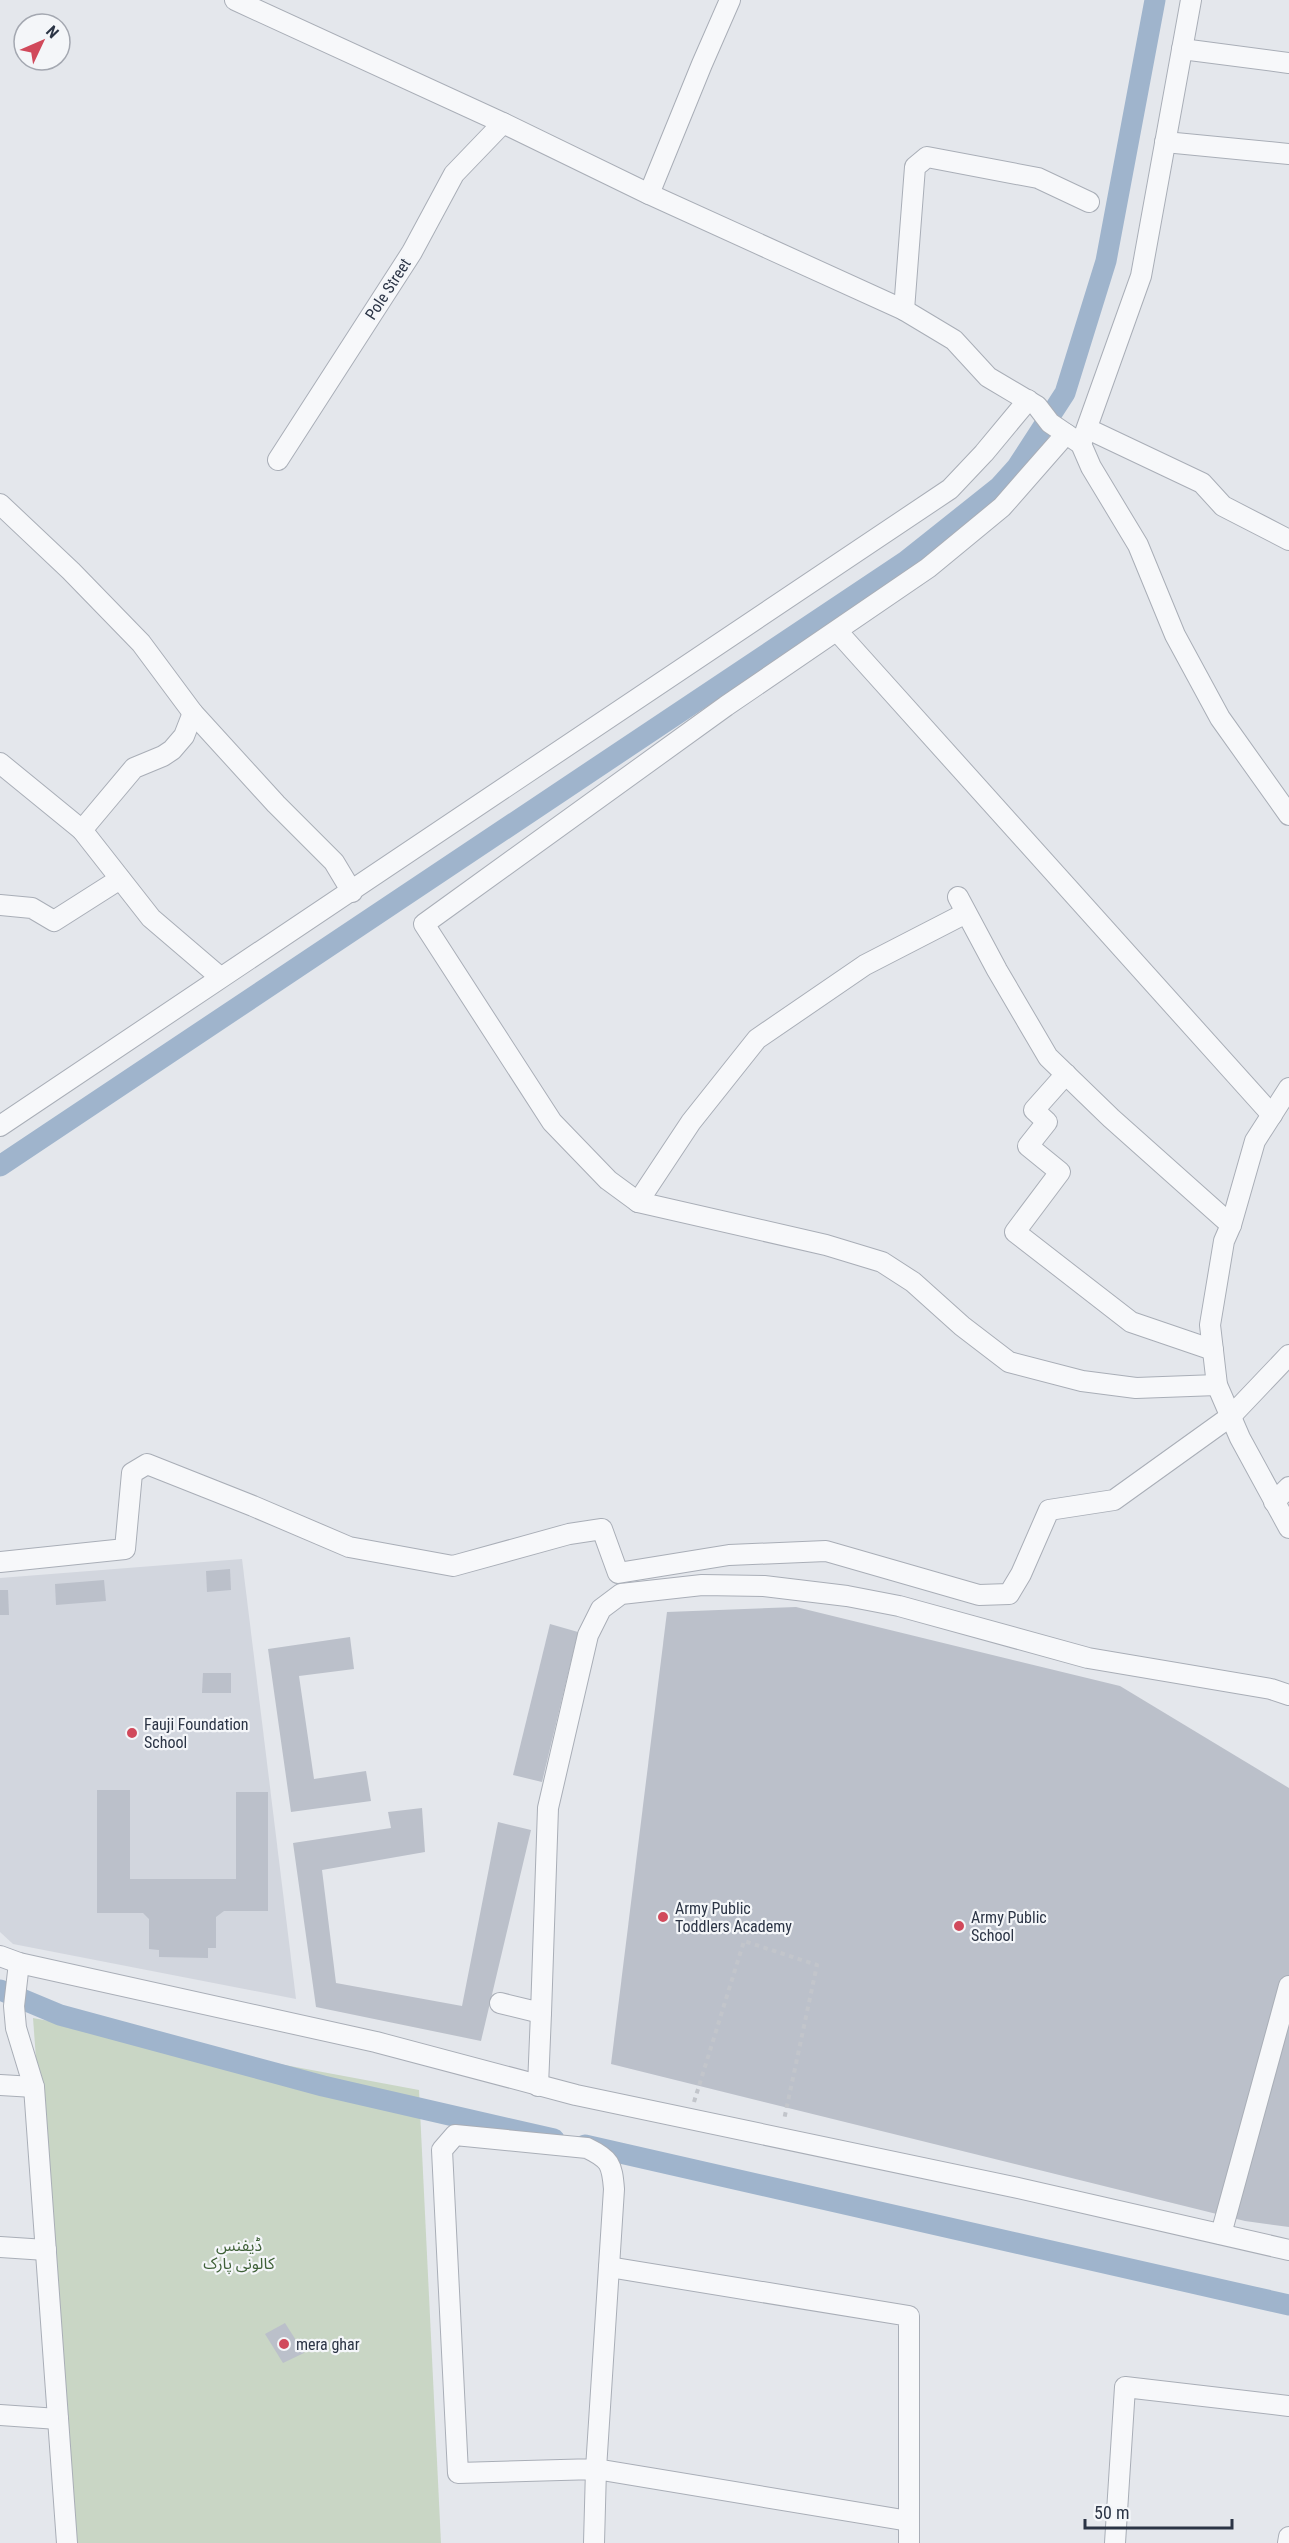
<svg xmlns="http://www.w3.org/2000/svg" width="1289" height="2543" font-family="'Roboto Condensed','Noto Sans Arabic',sans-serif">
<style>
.built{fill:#d2d6de}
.green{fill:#c9d6c5}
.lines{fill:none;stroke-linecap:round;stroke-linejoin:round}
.canal{stroke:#9fb4cc;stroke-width:21}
.building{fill:#bbc0ca}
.minor-casing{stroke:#a9aeb7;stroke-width:22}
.path{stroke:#c2c5cb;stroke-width:4;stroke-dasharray:4.5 4.5;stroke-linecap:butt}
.minor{stroke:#f7f8fa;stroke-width:20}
.poi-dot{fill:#d1495b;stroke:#f4f6f9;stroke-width:2}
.labels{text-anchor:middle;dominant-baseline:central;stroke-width:4.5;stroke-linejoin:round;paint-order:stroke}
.street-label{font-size:16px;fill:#2b3445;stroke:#f4f6f9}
.poi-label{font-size:16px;fill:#2b3445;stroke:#f4f6f9;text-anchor:start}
.park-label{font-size:16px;fill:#3f6138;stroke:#f4f6f9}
</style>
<rect width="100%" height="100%" fill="#e4e7ec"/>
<!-- built -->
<path class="built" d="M242,1559l54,440 -283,-55 -13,-12v-354z"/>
<!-- green -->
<path class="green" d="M33,2018l386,72 22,453h-369z"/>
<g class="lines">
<!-- canal -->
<g class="canal">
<path d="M0,1166l906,-605 93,-74 18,-20 48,-74 41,-132 49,-261"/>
<path d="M0,1990l60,25 263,71 231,53"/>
<path d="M585,2145l704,160"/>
</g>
</g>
<!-- building -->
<g class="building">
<path d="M230,1569l1,21 -24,2 -1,-21z"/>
<path d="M104,1580l2,21 -50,4 -1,-21z"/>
<path d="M0,1590h8l1,25h-9z"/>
<path d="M796,1607l324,79 169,102v439l-44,-6 -634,-157 56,-452z"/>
<path d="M550,1624l28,8 -36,150 -29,-7z"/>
<path d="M350,1637l4,32 -55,7 15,103 52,-8 5,30 -80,11 -23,-163z"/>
<path d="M203,1673h28v20h-29z"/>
<path d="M97,1790h33v89h106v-87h32v119h-44l-8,6v31h-8v10l-49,-1v-7l-10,-1v-30l-6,-6h-46z"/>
<path d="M422,1808l3,44 -103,18 14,113 126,23 36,-184 33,8 -50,211 -165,-34 -23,-164 98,-15 -3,-16z"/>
<path d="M285,2323l19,30 -21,10 -18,-29z"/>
</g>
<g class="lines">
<!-- minor casing -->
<g class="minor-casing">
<g id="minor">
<path d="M235,0l268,123 146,71 255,116 50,30 34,37 49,29 13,17 31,21 10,23 47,78 37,90 45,83 69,97"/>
<path d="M1182,49l107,14"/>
<path d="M1165,142l124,12"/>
<path d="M649,194l53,-130 28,-64"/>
<path d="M904,310l11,-143 12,-10 111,21 51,24"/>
<path d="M1088,429l114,54 21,23 66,34"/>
<path d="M1066,434l-64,73 -74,61 -202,138 -302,218 128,198 56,58 30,22 188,43 56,17 31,20 49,44 47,36 73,19 54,7 81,-3"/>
<path d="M1081,444l60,-168 50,-276"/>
<path d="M278,460l134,-208 42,-78 49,-51"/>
<path d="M0,504l71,67 70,72 52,70 83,91 58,58 18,30"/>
<path d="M837,631l435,484"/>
<path d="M0,763l82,67 69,88 69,59"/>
<path d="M82,830l52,-62 29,-12 9,-6 12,-14 9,-23"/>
<path d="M958,897l39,73 51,87 63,61 120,107"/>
<path d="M0,905l32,3 22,13 66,-42"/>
<path d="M1066,1074l-32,36 13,12 -19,24 32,26 -45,60 116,90 82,28"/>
<path d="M1289,1088l-34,53 -24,84 -7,16 -14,84 7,60 23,53 49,90"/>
<path d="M0,1126l950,-637 34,-36 44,-53"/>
<path d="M638,1202l53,-80 66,-83 108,-74 101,-52"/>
<path d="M1274,1502l15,-15"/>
<path d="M0,1562l125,-13 7,-76 15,-9 106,42 96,41 104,19 116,-32 33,-5 16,44 111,-18 97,-4 153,44 30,-1 12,-20 28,-64 65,-10 117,-84 58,-61"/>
<path d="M0,1956l19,7 357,79 200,53 442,93 271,62"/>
<path d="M19,1963l-5,43 2,22 18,59 33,456"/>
<path d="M500,2003l41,10 7,-205 40,-173 13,-26 20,-15 81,-9 62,1 83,10 52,10 189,52 183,31 18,6"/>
<path d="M0,2085l34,2"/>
<path d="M538,2086l3,-73"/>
<path d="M1221,2234l68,-248"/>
<path d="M0,2247l46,3"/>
<path d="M609,2267l300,49v227"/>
<path d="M0,2415l58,4"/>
<path d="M594,2543l2,-74 18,-280c-2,-25 -4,-30 -27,-41l-132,-13 -13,15 16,323 138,-4 313,52"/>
<path d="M1115,2543l10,-156 164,19"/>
<path d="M1288,2543l1,-6"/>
</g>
</g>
<!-- path -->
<path class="path" d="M694,2102l50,-161 73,24 -33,155"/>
<!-- minor -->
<use href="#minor" class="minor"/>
</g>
<!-- markers -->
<g class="poi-dot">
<circle cx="132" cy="1733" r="6"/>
<circle cx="663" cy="1917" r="6"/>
<circle cx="959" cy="1926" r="6"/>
<circle cx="284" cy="2344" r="6"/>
</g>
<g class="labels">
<!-- street labels -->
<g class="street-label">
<text transform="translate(388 289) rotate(-57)">Pole Street</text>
</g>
<!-- poi labels -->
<g class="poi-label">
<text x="144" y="1724">Fauji Foundation<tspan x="144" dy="18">School</tspan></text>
<text x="675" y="1908">Army Public<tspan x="675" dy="18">Toddlers Academy</tspan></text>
<text x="971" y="1917">Army Public<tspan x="971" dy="18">School</tspan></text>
<text x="296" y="2344">mera ghar</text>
</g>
<!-- park labels -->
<g class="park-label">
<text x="239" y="2245">ڈیفنس<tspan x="239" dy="18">کالونی پارک</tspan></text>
</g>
</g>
<!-- north arrow -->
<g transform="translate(42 42) rotate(46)"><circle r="28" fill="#f4f6f9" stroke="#a4a8b1" stroke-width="1.5"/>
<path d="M0-4.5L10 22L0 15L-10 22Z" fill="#d1495b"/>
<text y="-9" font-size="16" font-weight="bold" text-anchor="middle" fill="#2b3445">N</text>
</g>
<!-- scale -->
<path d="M1085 2519v9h147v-9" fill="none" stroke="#2b3445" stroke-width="3"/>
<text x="1094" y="2519" font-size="18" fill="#2b3445" stroke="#f4f6f9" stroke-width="4.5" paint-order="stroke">50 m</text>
</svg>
